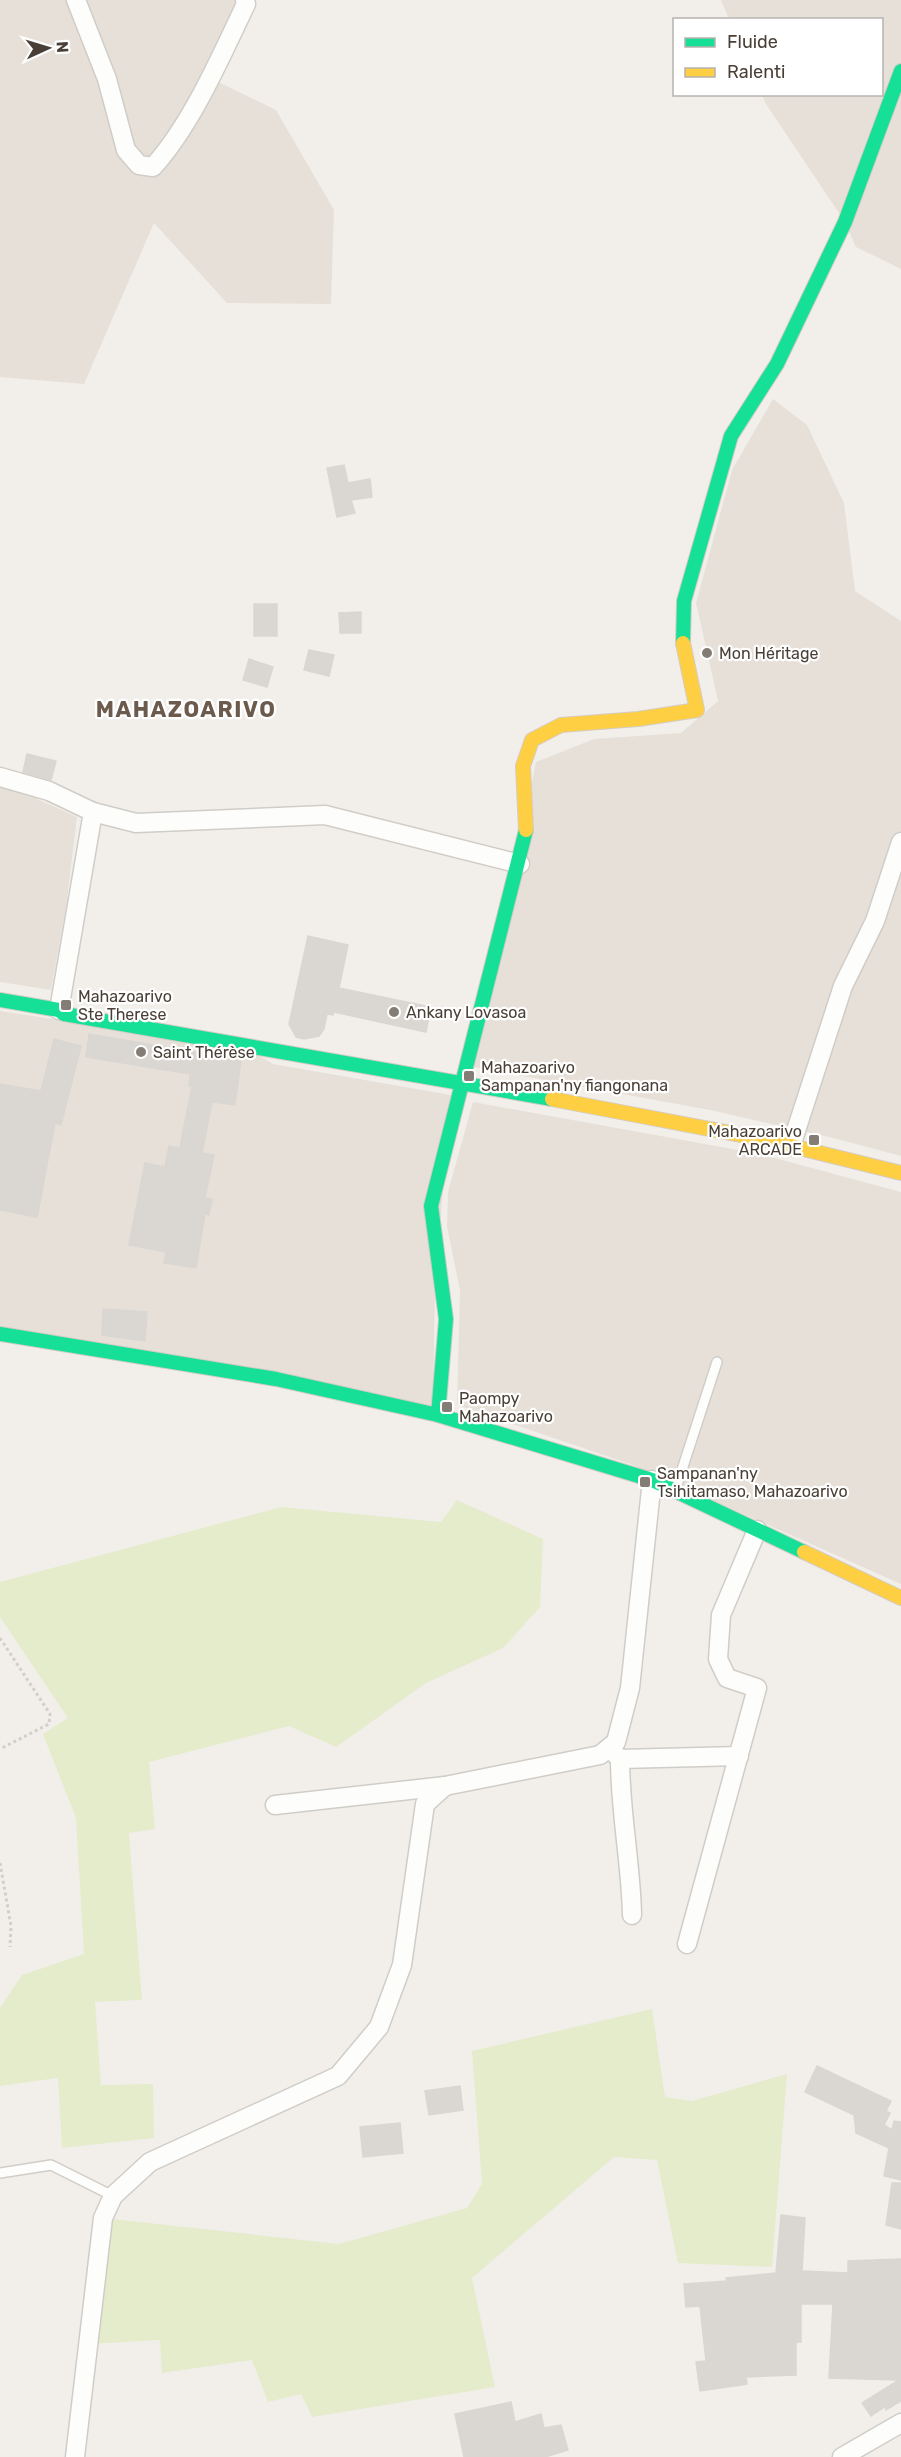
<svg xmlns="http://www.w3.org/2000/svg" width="901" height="2457" font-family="Rubik,sans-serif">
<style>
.residential{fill:#e6e0d8}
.green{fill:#e4eccb}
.building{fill:#dad6d2;stroke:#dad6d1;stroke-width:1.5}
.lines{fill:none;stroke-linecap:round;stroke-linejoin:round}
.lane-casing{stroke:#d0cdc8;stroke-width:12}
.street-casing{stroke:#d0cdc8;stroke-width:21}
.fast-casing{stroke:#d3ccc3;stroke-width:16}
.slow-casing{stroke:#d3ccc3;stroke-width:16}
.path{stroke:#d2cfca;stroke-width:3;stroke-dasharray:3 3;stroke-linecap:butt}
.lane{stroke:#fdfdfc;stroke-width:9}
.street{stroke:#fdfdfc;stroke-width:18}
.fast{stroke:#16e098;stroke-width:14}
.slow{stroke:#ffcf43;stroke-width:14}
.poi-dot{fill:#847d75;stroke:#fff;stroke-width:2}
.labels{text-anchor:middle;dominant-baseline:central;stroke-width:4.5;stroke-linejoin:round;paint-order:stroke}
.poi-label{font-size:16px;fill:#493f36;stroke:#fff;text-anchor:start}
.district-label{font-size:22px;font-weight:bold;letter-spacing:1.5px;fill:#6c5b4d;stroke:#fff}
</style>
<rect width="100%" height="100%" fill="#f2efeb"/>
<!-- residential -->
<g class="residential">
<path d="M0,0h245l-35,78 66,32 58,100 -3,94 -104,-1 -73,-80 -70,161 -84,-7z"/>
<path d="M721,0h180v269l-45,-22 -11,-25 -79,-118 -4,-9 120,-1v-74l-153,-1z"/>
<path d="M773,399l34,26 37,78 11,88 46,30v535l-68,-18 -123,-28 -236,-43 62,-305 58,-23 87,-6 37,-32 -22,-98 36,-133z"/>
<path d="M0,782l77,35 -11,90 -15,83 -51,-8z"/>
<path d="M0,1011l245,37 28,16 178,31 -16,190 -2,121 -433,-78z"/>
<path d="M473,1102l287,52 141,38v392l-268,-119 -176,-60 3,-115 -13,-63 1,-35z"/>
</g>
<!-- green -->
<g class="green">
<path d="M457,1500l86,39 -3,68 -37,41 -77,35 -90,64 -47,-21 -140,36 6,67 -26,4 13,167 -47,2 6,83 52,-1 1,54 -92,10 -4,-70 -58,8v-78l22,-33 62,-21 -8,-136 -33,-84 25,-16 -68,-101v-35l281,-75 160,15z"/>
<path d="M652,2009l13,88 27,4 95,-27 -15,193 -94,-4 -21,-103 -43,-3 -142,121 23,109 -183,30 -11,-23 -33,8 -16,-42 -90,13 -2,-33 -72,4 15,-126 236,26 128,-36 15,-24 -10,-133z"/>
</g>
<!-- building -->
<g class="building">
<path d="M344,465l4,18 22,-4 2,18 -21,3 4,13 -18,4 -10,-49z"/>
<rect x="254" y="604" width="23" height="32"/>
<path d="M361,612v21h-21l-1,-20z"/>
<path d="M309,650l25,5 -5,21 -25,-6z"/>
<path d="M249,659l24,8 -6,20 -24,-7z"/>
<path d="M27,754l29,7 -5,19 -28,-8z"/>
<path d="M308,936l40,9 -9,43 92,19 -5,25 -92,-20 -1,3 -6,-1 -3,15 -5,7 -15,3 -8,-2 -7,-13z"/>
<path d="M89,1034l152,26 -6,45 -23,-3 -10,51 12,2 -9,43 7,1 -3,16 -4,-1 -9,54 -32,-5 2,-11 -37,-7 16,-82 20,4 4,-21 11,2 12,-62h-3l1,-12 -104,-17z"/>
<path d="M54,1039l27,7 -20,79 -6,-2 -18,94 -37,-7v-126l41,7z"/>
<path d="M103,1309l44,3 -2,29 -43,-6z"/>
<path d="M817,2066l74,35 -5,10 4,2 -6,12 8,5 2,-9 7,1v58l-17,-4 5,-28 -33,-15 -2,-18 -49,-23z"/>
<path d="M460,2086l3,24 -34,5 -4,-24z"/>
<path d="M400,2123l3,30 -40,4 -3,-30z"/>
<path d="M892,2183h9v46l-15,-4z"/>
<path d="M781,2215l24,3 -3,53 46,2v-12l53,-2v142l-15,9v-4l-15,10 -9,-13 37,-23 -70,-2 4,-74h-32v38h-5v33l-50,2 1,7 -47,7 -4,-29 10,-1 -6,-55 -14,1 -2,-23 43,-3 -1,-3 50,-5z"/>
<path d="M511,2402l4,20 26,-8 3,14 17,-3 7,25 -23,7h-81l-9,-43z"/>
</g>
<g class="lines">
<!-- lane casing -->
<g class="lane-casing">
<g id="lane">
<path d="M676,1488l41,-126"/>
<path d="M0,2173l51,-8 62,31"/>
</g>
</g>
<!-- street casing -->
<g class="street-casing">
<g id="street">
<path d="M76,0l31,79 19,71 13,15 14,2c39,-43 68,-111 93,-163l-1,-4"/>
<path d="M0,777l49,14 44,21 -34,198"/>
<path d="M93,812l43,11 189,-8 195,49"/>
<path d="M791,1146l52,-160 32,-65 26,-79"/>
<path d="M612,1751l8,8 119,-3"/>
<path d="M620,1759c0,53 11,104 12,156"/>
<path d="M275,1805l170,-19"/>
<path d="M687,1944l70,-256 -30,-10 -9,-19 3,-44 36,-85"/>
<path d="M75,2457l28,-239 10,-22 37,-34 188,-86 41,-49 23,-62 23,-161 20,-18 155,-31 16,-13 14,-54 22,-208"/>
<path d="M842,2457l59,-34"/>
</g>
</g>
<!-- fast casing -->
<g class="fast-casing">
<g id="fast">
<path d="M683,643l1,-42 47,-165 46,-72 68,-142 56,-151"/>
<path d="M0,1000l59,10 5,4 488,85"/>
<path d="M0,1334l276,45 162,36 214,65 152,72"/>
<path d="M438,1415l8,-96 -15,-113 95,-376"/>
</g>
</g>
<!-- slow casing -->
<g class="slow-casing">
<g id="slow">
<path d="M526,830l-3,-64 9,-26 29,-15 77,-6 59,-9 -14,-67"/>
<path d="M552,1099l215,41 134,33"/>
<path d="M804,1552l97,46"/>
</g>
</g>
<!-- path -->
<g class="path">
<path d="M0,1638l50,76 -1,10 -49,25"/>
<path d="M0,1863l11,63 -1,21"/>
</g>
<!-- lane -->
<use href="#lane" class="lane"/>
<!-- street -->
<use href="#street" class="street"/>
<!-- fast -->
<use href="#fast" class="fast"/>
<!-- slow -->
<use href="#slow" class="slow"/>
</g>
<!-- markers -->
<g class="poi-dot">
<circle cx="707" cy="653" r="6"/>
<rect x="60" y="999" width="12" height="12" rx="3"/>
<circle cx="394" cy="1012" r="6"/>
<circle cx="141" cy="1052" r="6"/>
<rect x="463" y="1070" width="12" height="12" rx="3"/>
<rect x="808" y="1134" width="12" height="12" rx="3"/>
<rect x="441" y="1401" width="12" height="12" rx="3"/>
<rect x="639" y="1476" width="12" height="12" rx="3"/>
</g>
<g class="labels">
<!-- poi labels -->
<g class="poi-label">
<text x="719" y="653">Mon Héritage</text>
<text x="78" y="996">Mahazoarivo<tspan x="78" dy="18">Ste Therese</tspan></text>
<text x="406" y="1012">Ankany Lovasoa</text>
<text x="153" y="1052">Saint Thérèse</text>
<text x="481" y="1067">Mahazoarivo<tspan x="481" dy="18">Sampanan'ny fiangonana</tspan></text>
<text x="802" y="1131" text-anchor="end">Mahazoarivo<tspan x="802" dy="18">ARCADE</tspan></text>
<text x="459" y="1398">Paompy<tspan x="459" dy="18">Mahazoarivo</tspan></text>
<text x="657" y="1473">Sampanan'ny<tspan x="657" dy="18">Tsihitamaso, Mahazoarivo</tspan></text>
</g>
<!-- district labels -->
<g class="district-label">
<text x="186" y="709">MAHAZOARIVO</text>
</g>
</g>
<!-- legend -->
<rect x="673" y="18" width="210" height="78" fill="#ffffff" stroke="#b6b2af" stroke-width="1.5"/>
<rect x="685" y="38" width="30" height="9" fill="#16e098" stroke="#b6b2af" stroke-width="1.5"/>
<text x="727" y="48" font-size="18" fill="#493f36">Fluide</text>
<rect x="685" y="68" width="30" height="9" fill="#ffcf43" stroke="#b6b2af" stroke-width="1.5"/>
<text x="727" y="78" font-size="18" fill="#493f36">Ralenti</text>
<!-- north arrow -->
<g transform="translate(48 48) rotate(86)" stroke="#ffffff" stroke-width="4.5" paint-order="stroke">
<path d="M0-4.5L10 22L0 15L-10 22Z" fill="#493f36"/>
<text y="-9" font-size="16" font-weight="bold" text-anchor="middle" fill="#493f36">N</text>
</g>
</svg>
